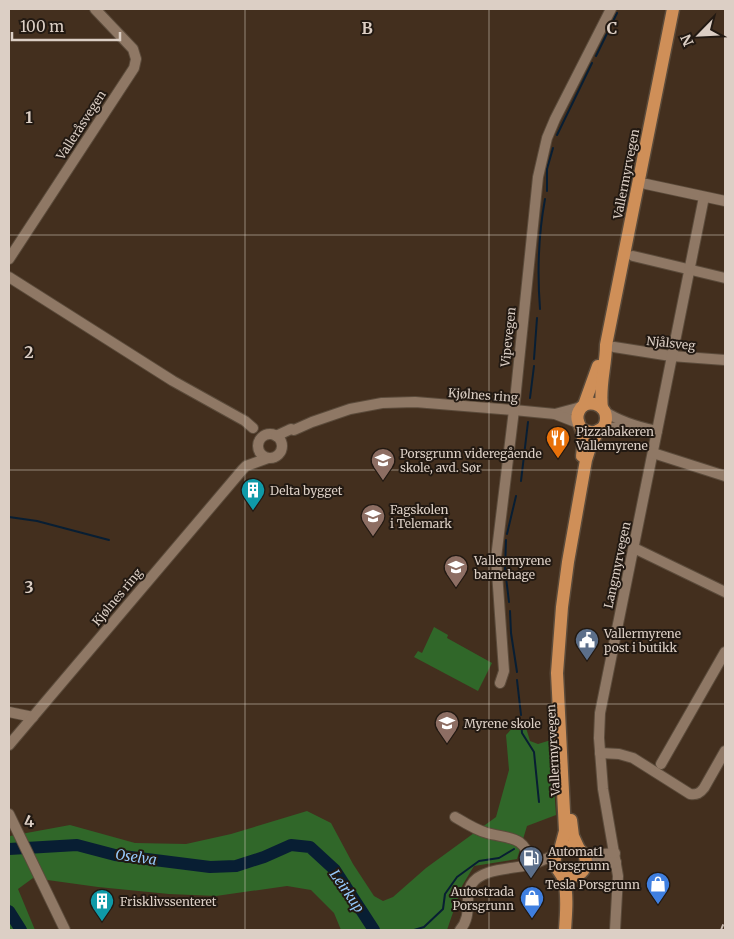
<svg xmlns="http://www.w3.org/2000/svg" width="734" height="939" font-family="Merriweather,serif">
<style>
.green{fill:#306729}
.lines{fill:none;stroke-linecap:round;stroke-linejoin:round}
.stream{stroke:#081e33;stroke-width:2}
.river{stroke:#081e33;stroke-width:12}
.minor-casing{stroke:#5b4b3b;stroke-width:12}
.major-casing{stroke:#5b4b3b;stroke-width:15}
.minor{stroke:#8f7865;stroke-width:10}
.major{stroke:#cf8f58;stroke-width:12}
.rail{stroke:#c5b7ac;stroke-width:2;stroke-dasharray:6 6;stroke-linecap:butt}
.grid{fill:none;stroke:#dccfc5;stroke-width:1;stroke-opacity:0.55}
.labels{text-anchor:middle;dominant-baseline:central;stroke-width:4;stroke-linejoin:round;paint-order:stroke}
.street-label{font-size:12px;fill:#dccfc5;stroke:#221912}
.poi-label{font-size:12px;fill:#dccfc5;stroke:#221912;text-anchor:start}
.water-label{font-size:14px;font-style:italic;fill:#95c8fc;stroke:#221912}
.grid-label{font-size:16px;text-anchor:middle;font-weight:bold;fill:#dccfc5;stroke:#221912;stroke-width:4;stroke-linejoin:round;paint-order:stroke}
</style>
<rect width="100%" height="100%" fill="#432f1e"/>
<!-- green -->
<g class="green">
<path d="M434,627l14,8 -1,3 45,25 -14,28 -64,-34 4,-6 4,2z"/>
<path d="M524,721l6,20 8,3 13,-4 5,75 -29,11 -10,33 -43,7 -12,20 -15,44h-106l-7,-17 -23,-23 -24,-4 -71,10 -47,-2 -71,-7 -65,-9 -15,11 17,41h-26v-95l1,1 60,-11 65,18 51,1 45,-10 76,-23 24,12 22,41 21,32 9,5 10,-4 33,-29 70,-51 13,-47 -3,-35 11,-12z"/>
</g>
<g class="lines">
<!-- stream -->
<g class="stream">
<path d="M596,56l21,-43"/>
<path d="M557,135l35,-72"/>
<path d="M547,191v-22l6,-21"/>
<path d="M540,309c-3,-39 -2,-72 5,-110"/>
<path d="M534,359l3,-41"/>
<path d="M530,398l4,-32"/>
<path d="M521,481l7,-59"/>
<path d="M9,517l28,4 72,19"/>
<path d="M507,534l9,-38"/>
<path d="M506,540l-1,29 4,33"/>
<path d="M510,611l1,22 6,39"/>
<path d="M517,680l4,35"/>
<path d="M521,721l1,12 12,19 5,50"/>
<path d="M414,930l10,-3 19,-18 2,-15 12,-17 22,-16 20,-3 15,-9"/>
</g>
<!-- river -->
<g class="river">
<path d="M9,849l68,-4 38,10 95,12 26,-1 28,-9 27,-12 19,2 25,23 39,60"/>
<path d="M9,911l12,19"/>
</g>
<!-- minor casing -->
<g class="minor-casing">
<g id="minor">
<path d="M646,184l79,17"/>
<path d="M633,256l92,22"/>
<path d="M9,259l125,-191 2,-9 -3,-10 -38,-40"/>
<path d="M9,277l164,104 72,40 8,7"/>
<path d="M614,347l57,9 54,4"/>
<path d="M604,411c16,11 34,16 53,20l-57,282 -1,25 4,51 15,87 -3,54"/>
<path d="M555,414l26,-7"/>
<path d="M601,429l30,-3"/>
<path d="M657,431l47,-234"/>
<circle cx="270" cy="446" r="12"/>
<path d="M276,436l15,-7 3,1 18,-8 38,-13 32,-6 33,-1 99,8 41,4 23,9"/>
<path d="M653,453l72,23"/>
<path d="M634,548l91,44"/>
<path d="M500,683l4,-12 -8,-113 18,-148 24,-233 9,-39 8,-19 56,-110"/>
<path d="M9,712l24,5"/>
<path d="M9,745l234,-276 3,-3 22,-8"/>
<path d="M600,753l19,1 14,4 57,36c7,1 10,-1 14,-6l21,-37"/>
<path d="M661,764l64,-112"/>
<path d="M9,814l56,116"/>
<path d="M455,817c10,6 21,13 32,16 22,6 38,2 44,30"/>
<path d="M583,854l10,1 22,-2"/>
<path d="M585,867l9,-3 22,-2"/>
<path d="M460,930c13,-15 4,-31 11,-45 11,-19 47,-15 65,-22 7,-3 15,-6 22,-10"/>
</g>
</g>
<!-- major casing -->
<g class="major-casing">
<g id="major">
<path d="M584,405l14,-39"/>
<path d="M602,408c-3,-22 4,-42 4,-63l67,-336"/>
<path d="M581,428c10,8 25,4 25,-10 0,-15 -21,-20 -27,-7 -5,9 3,16 4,25 1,7 0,13 -1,20"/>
<path d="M571,820l2,16 6,13"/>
<path d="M560,850l5,-19 -8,-158 5,-66 6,-45 18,-102 5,-16 8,-14"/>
<path d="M562,874c8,4 19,3 23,-7 6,-18 -20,-29 -29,-12 -5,11 5,16 8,25 4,16 2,34 1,50"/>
</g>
</g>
<!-- minor -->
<use href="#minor" class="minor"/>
<!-- major -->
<use href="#major" class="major"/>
<!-- rail -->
<path class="rail" d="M721,930l4,-10"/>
</g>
<!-- grid -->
<path class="grid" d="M245,9v921M489,9v921M9,235h716M9,470h716M9,704h716"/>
<!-- icons -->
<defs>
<g id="restaurant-pin" transform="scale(1.25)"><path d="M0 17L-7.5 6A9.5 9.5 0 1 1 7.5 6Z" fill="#e8710a" stroke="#221912"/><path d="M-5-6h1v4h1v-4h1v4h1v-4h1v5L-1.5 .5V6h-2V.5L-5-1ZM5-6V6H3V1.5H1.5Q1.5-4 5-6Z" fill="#fff"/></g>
<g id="school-pin" transform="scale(1.25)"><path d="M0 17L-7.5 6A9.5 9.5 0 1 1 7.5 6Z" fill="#8d6e63" stroke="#221912"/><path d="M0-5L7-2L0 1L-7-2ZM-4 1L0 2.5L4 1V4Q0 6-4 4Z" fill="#fff"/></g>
<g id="building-pin" transform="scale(1.25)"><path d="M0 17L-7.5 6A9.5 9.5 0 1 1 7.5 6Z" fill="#0f9aa8" stroke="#221912"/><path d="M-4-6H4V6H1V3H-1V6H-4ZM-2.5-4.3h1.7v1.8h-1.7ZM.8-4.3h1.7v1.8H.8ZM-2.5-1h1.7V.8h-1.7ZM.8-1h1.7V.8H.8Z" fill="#fff"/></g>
<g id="civic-pin" transform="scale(1.25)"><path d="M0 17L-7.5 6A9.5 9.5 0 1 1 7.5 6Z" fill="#5c6f8a" stroke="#221912"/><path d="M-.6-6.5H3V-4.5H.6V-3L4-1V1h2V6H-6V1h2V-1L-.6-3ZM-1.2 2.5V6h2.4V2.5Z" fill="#fff"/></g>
<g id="fuel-pin" transform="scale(1.25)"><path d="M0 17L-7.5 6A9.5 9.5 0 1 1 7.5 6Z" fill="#5c6f8a" stroke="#221912"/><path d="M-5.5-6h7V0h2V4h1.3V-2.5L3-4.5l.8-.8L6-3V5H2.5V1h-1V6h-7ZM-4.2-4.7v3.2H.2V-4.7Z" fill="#fff"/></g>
<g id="shop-pin" transform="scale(1.25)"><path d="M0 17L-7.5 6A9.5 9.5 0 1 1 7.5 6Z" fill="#3f7fe0" stroke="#221912"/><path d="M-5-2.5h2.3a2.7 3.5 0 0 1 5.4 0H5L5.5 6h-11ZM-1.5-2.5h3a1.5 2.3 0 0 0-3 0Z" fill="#fff"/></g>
</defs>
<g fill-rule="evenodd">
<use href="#restaurant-pin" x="558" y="438"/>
<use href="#school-pin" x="383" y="460"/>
<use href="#building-pin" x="253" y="490"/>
<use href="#school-pin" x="373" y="516"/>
<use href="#school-pin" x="456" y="567"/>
<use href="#civic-pin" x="587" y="640"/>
<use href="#school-pin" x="447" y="723"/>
<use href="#fuel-pin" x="531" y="858"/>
<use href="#shop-pin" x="658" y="884"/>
<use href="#shop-pin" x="532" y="898"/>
<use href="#building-pin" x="102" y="901"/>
</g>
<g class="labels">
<!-- street labels -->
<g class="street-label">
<text transform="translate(81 125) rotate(-57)">Valleråsvegen</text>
<text transform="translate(626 174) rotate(-79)">Vallermyrvegen</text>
<text transform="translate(508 337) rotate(-84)">Vipevegen</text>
<text transform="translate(671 343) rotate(6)">Njålsveg</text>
<text transform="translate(483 395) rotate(4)">Kjølnes ring</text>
<text transform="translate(617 565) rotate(-78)">Langmyrvegen</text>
<text transform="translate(117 597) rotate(-50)">Kjølnes ring</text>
<text transform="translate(553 750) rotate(-93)">Vallermyrvegen</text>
</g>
<!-- poi labels -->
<g class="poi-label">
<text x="576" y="431">Pizzabakeren<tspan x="576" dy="14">Vallemyrene</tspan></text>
<text x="400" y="453">Porsgrunn videregående<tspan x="400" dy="14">skole, avd. Sør</tspan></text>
<text x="270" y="490">Delta bygget</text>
<text x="390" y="509">Fagskolen<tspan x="390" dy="14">i Telemark</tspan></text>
<text x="474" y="560">Vallermyrene<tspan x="474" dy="14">barnehage</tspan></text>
<text x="604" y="633">Vallermyrene<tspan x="604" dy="14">post i butikk</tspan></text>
<text x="464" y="723">Myrene skole</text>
<text x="548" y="851">Automat1<tspan x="548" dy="14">Porsgrunn</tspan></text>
<text x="640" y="884" text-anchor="end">Tesla Porsgrunn</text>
<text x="514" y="891" text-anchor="end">Autostrada<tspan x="514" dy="14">Porsgrunn</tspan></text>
<text x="120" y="901">Frisklivssenteret</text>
</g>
<!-- water labels -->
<g class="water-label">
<text transform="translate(136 857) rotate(8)">Oselva</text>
<text transform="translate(347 891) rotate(55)">Leirkup</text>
</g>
</g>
<g class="grid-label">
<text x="367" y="34">B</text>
<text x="612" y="34">C</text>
<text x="29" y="123">1</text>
<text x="29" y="358">2</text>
<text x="29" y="593">3</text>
<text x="29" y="827">4</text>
</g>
<!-- border -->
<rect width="734" height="939" fill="none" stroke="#dccfc5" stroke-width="20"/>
<!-- north arrow -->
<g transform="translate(699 35) rotate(246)" stroke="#221912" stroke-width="4" paint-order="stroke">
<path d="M0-4L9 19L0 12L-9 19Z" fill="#dccfc5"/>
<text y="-8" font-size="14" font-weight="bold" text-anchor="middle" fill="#dccfc5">N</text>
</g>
<!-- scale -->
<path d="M12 32v8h108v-8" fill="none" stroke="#dccfc5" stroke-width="2.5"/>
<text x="20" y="32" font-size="15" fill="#dccfc5" stroke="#221912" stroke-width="4" paint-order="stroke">100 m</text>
</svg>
